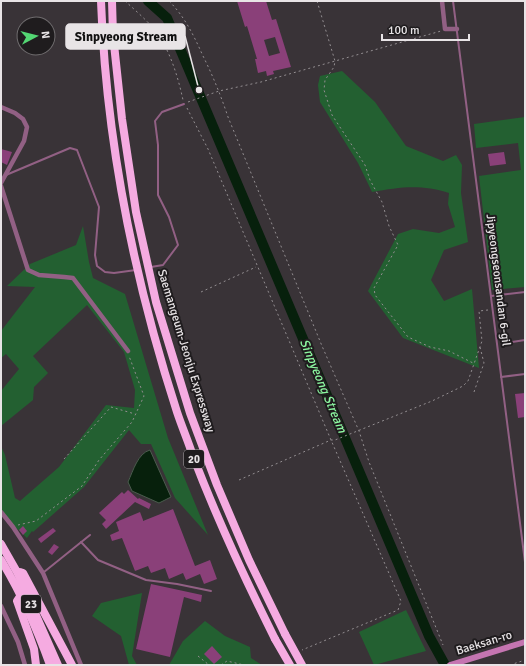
<svg xmlns="http://www.w3.org/2000/svg" width="526" height="666" font-family="Signika,sans-serif">
<style>
.green{fill:#236031}
.water{fill:#07200c;stroke:#4a5b4d}
.lines{fill:none;stroke-linecap:round;stroke-linejoin:round}
.river{stroke:#07200c;stroke-width:10}
.building{fill:#8a4079;fill-rule:evenodd}
.path{stroke:#938e91;stroke-width:1;stroke-dasharray:2 3;stroke-linecap:butt}
.lane{stroke:#926084;stroke-width:2}
.street{stroke:#926084;stroke-width:4.5}
.secondary{stroke:#c575b1;stroke-width:6}
.highway{stroke:#f5abe1;stroke-width:8}
.highway-bridge{stroke:#f5abe1;stroke-width:8}
.labels{text-anchor:middle;dominant-baseline:central;stroke-width:4;stroke-linejoin:round;paint-order:stroke}
.shield{fill:#1f1c1e;stroke:#aca8aa;stroke-width:1}
.shield-label{font-size:11px;font-weight:bold;fill:#e8e4e6}
.street-label{font-size:12px;fill:#e8e4e6;stroke:#1f1c1e}
.water-label{font-size:13px;font-style:italic;fill:#8cf6a0;stroke:#1f1c1e}
.leader{fill:none;stroke:#e8e4e6;stroke-width:1.5}
.callout-dot{fill:#e8e4e6;stroke:#1f1c1e;stroke-width:1.5}
.callout{fill:#e8e4e6;stroke:#e8e4e6;stroke-width:1.5}
.callout-label{font-size:13px;text-anchor:middle;font-weight:bold;fill:#111}
</style>
<rect width="100%" height="100%" fill="#393337"/>
<!-- green -->
<g class="green">
<path d="M342,71l33,31 31,44 37,15 13,-6 6,10 -1,28 7,49 -24,8 -13,30 13,21 28,-12 7,79 -76,-30 -35,-47 30,-57 15,-5 26,4 16,-6 -7,-23 1,-11c-28,-9 -49,-6 -77,-1l-14,-29 -38,-61 -2,-17 2,-9z"/>
<path d="M525,117v170l-33,3 -13,-114 42,-6 -3,-27 -42,5 -2,-24z"/>
<path d="M83,226l6,36 4,16 32,16 43,144 40,97 -33,-37 -24,-54h-10l-12,-14 -45,57 -51,45 -1,-1 -5,7 -14,-13 -12,-16v-63l4,9 10,43 5,3 39,-34 47,-62 28,3 1,-18 -11,-38 -37,-47 -54,51 15,17 -14,14 -1,13 -32,26v-35l18,-22 -13,-15 -5,4v-27l34,-44 -28,-1 23,-22 46,-19z"/>
<path d="M142,593l-10,63 5,9h-8l-8,-29 -29,-20 9,-13z"/>
<path d="M406,610l20,41 -52,14 -15,-33z"/>
<path d="M205,621l20,15 25,11 1,11 11,7h-93l14,-24z"/>
</g>
<!-- water -->
<path class="water" d="M150,450l21,47 -12,6 -27,-12 -4,-9c5,-11 10,-29 22,-32z"/>
<g class="lines">
<!-- river -->
<path class="river" d="M148,1l19,17 262,618 16,29"/>
</g>
<!-- building -->
<g class="building">
<path d="M237,1h29l6,19 4,-1 15,48 -18,4 1,3 -7,2 -1,-5 -8,2 -3,-14h2l-10,-33 -2,1zM275,37l5,16 -11,3 -5,-16z"/>
<path d="M1,149l11,3 -5,13 -6,-3z"/>
<path d="M504,152l2,12 -16,2 -2,-12z"/>
<path d="M525,393v24l-7,1 -3,-24z"/>
<path d="M128,490l10,9 1,-1 12,6 -2,5 -14,-7 -29,27 -4,-5 4,-4 -7,-7 23,-21 2,2z"/>
<path d="M173,509l22,57 15,-6 7,19 -13,5 -4,-10 -14,6 -3,-7 -14,6 -4,-11 -14,5 -3,-7 -13,5 -13,-33 -10,3 -2,-6 9,-4 -3,-9 24,-10 3,8v1z"/>
<path d="M23,526l4,5 -4,4 -4,-5z"/>
<path d="M53,528l3,3 -15,12 -3,-4z"/>
<path d="M54,544l5,3 -7,8 -4,-3z"/>
<path d="M151,584l51,11 -1,7 -17,-5 -14,60 -34,-8z"/>
<path d="M212,646l10,11 -8,7 -10,-10z"/>
</g>
<g class="lines">
<!-- path -->
<g class="path">
<path d="M125,1c11,10 24,21 33,33 13,20 20,43 25,66"/>
<path d="M169,1c16,16 25,35 34,55 10,20 18,40 25,61l94,229 37,85 10,31 74,183"/>
<path d="M317,1l18,60 -1,6 -9,13 -1,10 8,25 33,50 5,15 12,22 7,24 9,19 -24,43 1,7 33,42 22,10 19,4 26,13"/>
<path d="M188,102l31,-11 42,-9 180,-51"/>
<path d="M187,108l21,41 123,291 70,161 -3,9 -96,40"/>
<path d="M201,292l55,-25"/>
<path d="M474,392l10,-29 -4,-16"/>
<path d="M64,459l47,-52 24,7"/>
<path d="M239,480l92,-40h4l97,-39 31,-15 5,-5 14,-40 -3,-30 9,-1"/>
<path d="M18,525l18,-4 46,-35 17,-26 33,-38 12,-26 -15,-40"/>
<path d="M198,656l11,9"/>
<path d="M221,665l6,-4 17,4"/>
<path d="M510,665l15,-5"/>
</g>
<!-- lane -->
<g class="lane">
<path d="M453,1l72,561"/>
<path d="M6,175l64,-27 7,2 22,57 -4,48 2,11 8,6 9,1 22,-3"/>
<path d="M151,267l12,-2 15,-20 -9,-28 -11,-22v-50l-3,-24 7,-9 22,-8"/>
<path d="M491,296l34,-4"/>
<path d="M512,342l13,-2"/>
<path d="M501,377l24,-3"/>
<path d="M81,542l17,18 48,20 31,4 34,7"/>
<path d="M44,572l46,-37"/>
</g>
<!-- street -->
<g class="street">
<path d="M442,1l3,28h12"/>
<path d="M1,107l14,6 8,6 4,8 -3,14 -23,42"/>
<path d="M1,186l27,84 11,5 25,2 9,1 55,73"/>
<path d="M1,512l12,15 30,46 38,92"/>
<path d="M1,606l17,36 7,23"/>
</g>
<!-- secondary -->
<path class="secondary" d="M450,665l75,-23"/>
<!-- highway -->
<g class="highway">
<path d="M101,1c5,140 33,278 76,411 5,15 11,29 16,44 24,63 52,123 82,183"/>
<path d="M112,1l1,34 9,84 14,93 20,90 34,111 27,72 32,75 36,74"/>
<path d="M1,544l16,28 41,93"/>
<path d="M1,560c20,33 36,69 49,105"/>
<path d="M20,572l3,1 49,92"/>
<path d="M21,595l-4,6 17,48 2,16"/>
</g>
<!-- highway-bridge -->
<g class="highway-bridge">
<path d="M285,634l17,31"/>
<path d="M275,639l15,26"/>
</g>
</g>
<g class="labels">
<!-- shield labels -->
<g class="shield">
<rect x="184" y="450" width="20" height="18" rx="3"/>
<rect x="21" y="595" width="20" height="18" rx="3"/>
</g>
<g class="shield-label">
<text x="194" y="459">20</text>
<text x="31" y="604">23</text>
</g>
<!-- street labels -->
<g class="street-label">
<text transform="translate(498 280) rotate(83)">Jipyeongseonsandan 6-gil</text>
<text transform="translate(186 351) rotate(73)">Saemangeum-Jeonju Expressway</text>
<text transform="translate(484 643) rotate(-17)">Baeksan-ro</text>
</g>
<!-- water labels -->
<g class="water-label">
<text transform="translate(323 386) rotate(67)">Sinpyeong Stream</text>
</g>
</g>
<!-- callouts -->
<path class="leader" d="M199 90L185 36"/>
<circle class="callout-dot" cx="199" cy="90" r="4"/>
<rect class="callout" x="66" y="24" width="119" height="25" rx="4"/>
<g class="callout-label">
<text x="126" y="41">Sinpyeong Stream</text>
</g>
<!-- border -->
<rect width="526" height="666" fill="none" stroke="#e8e4e6" stroke-width="4"/>
<!-- north arrow -->
<g transform="translate(36 36) rotate(83)"><circle r="19" fill="#1f1c1e" stroke="#6f6c6e"/>
<path d="M0-3L7 15L0 10L-7 15Z" fill="#53d673"/>
<text y="-6" font-size="11" font-weight="bold" text-anchor="middle" fill="#e8e4e6">N</text>
</g>
<!-- scale -->
<path d="M382 34v6h87v-6" fill="none" stroke="#e8e4e6" stroke-width="2"/>
<text x="388" y="34" font-size="12" fill="#e8e4e6" stroke="#1f1c1e" stroke-width="3" paint-order="stroke">100 m</text>
</svg>
